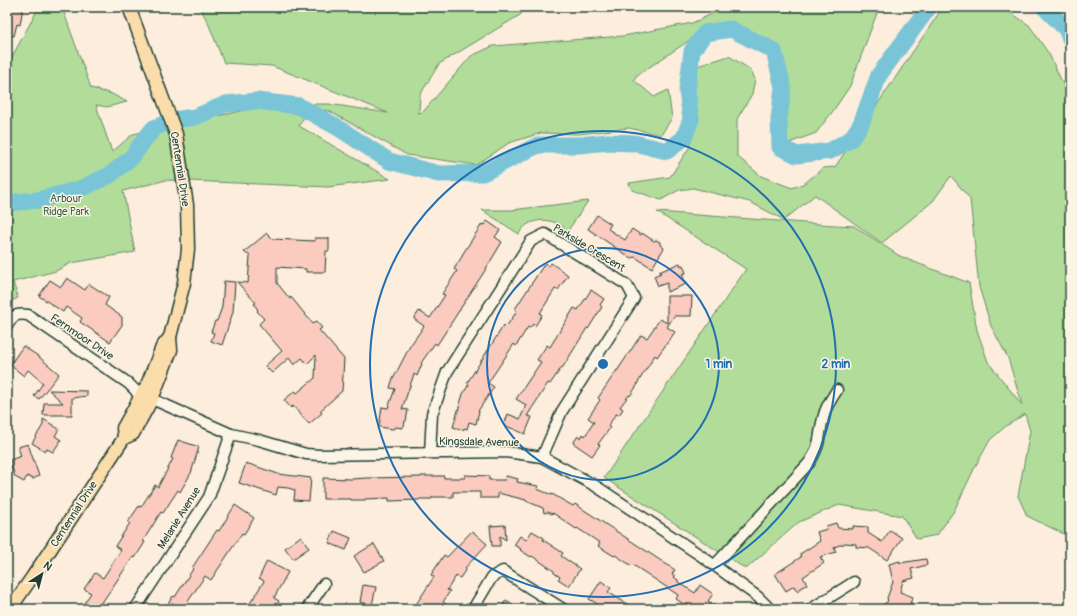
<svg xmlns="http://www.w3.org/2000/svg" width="1077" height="616" font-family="Pangolin,sans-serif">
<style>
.green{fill:#b1dc9a;stroke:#688c67}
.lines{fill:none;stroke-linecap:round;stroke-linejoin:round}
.river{stroke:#79c5d7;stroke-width:17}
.building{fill:#facbbe;stroke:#1f3d34}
.minor-casing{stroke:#1f3d34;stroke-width:13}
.major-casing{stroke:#1f3d34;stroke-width:15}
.minor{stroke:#fcf5e5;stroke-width:10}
.major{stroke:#faddab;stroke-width:12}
.ring{fill:none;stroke:#1f6fb2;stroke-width:2}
.labels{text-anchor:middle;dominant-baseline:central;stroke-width:3;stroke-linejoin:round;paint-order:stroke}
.street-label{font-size:11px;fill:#1f3d34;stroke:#fcf5e5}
.park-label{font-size:11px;fill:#3c5d48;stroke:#fcf5e5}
.centre{fill:#1f6fb2;stroke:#fcf5e5;stroke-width:2}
.ring-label{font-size:12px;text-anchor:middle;font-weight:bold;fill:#1f6fb2;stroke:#fcf5e5;stroke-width:3;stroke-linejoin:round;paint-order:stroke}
</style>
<rect width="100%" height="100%" fill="#fceddd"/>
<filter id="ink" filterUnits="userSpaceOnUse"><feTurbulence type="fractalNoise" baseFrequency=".025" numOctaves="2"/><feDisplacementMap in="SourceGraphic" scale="8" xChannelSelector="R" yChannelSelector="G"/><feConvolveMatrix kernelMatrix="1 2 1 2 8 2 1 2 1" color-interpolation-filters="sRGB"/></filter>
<g filter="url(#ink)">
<!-- green -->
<g class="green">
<path d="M39,7h23l29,81 21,6 15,8 -20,5 -11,-2 16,47 21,-18 141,-30h55l59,9 -116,-47 -48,-3 -15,-38 -9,-18h328l-8,8 -81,49 -19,31 -1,17 -2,1 6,-1 48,-56 22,-10 130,-10 69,-13 31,-14v-2h159l-5,6 -27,73 -17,25 -17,22 -27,10 -11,-3 -4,-10 4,-63 -4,-15 -22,-17 -37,-8 -13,5 -66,44 -2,4 20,17 14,-7 4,28 -11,17 -32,-7 -51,6 -37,-1 -32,10 -33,22 -69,-10 -78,-44 -20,-3 -10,18 91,53 -62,8 -162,-7 -43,11 12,61 -64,11 -15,8 -43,11 5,16 -9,4 -2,2v-238z"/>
<path d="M943,7h59l27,18 20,29 21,45v438l-43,-21 -9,-20 12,-65 -5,-17 -19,12 -16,14 -15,27 -21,44 -17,24 -20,4 -15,-23 -63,-11 -40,17 -53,47 -142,-91 142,-209 -89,-57 161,12 36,2 44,29 11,5 60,23 8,47 11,32 34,43 -14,-47 -17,-32 -12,-39 -9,-88 -19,-23 -18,25 -51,42 -67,-48 -31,25 -34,-18 -57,-14 -14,2 -18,10 -29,-10 -3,-7 41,-6 19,-29 5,-20 -7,-14 -2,-28 6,-18 38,-12 22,14 4,9 -3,15 -15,25v37l24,20 31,12 13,-5 18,-15 12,-1z"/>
<path d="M588,201l-21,31c-2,-2 -4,-6 -7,-7 -13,-8 -34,-6 -41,9l-37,-24h29z"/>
</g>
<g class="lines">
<!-- river -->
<g class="river">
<path d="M1044,7l22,22 4,9"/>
<path d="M7,203l31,-3 42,-11 30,-14 22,-18 12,-17 10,-12 19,-8 22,-3 31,-13 31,-3 42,5 38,21 52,34 50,13 44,-1 55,-28h41l29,-3 26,1 33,8 17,-13 7,-19 -4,-28 5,-40 13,-18 26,-4 43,22 9,36 -4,32 1,28 17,8 33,-4 21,-12 10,-15 18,-49 50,-68"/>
</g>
</g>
<!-- building -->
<g class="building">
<path d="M7,7h16l-3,18 -3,-1 -3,12 -7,-2z"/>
<path d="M597,215l14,9 -3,5 17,11 7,-11 9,6 1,-2 12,8 2,-1 4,2v3l4,3 -12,20 -17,-11 -4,1 -6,-4 -37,-25z"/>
<path d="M487,221l13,9 -5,7 7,5 -18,30 -47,73 -2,-2 -14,20 1,1 -5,12 -3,-2 -12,35 6,1 -2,11h-1l-1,5 -2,2 -6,-1 -3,2 -14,-2 3,-20 6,1 7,-19 -5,-1 2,-7 18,-35 14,-20 -10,-7 5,-8 11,7 15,-23 -3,-1 15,-23 -3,-2 9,-14h-1l20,-31 2,1z"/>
<path d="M267,233l6,6 42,2v-3h14v13h-3l-1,21h-19v-3l-29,-2v16l13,16 1,-2 22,27 3,-3 6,7 -3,2 25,29 -2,32 -22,20 2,2 -13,11 -16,-18 -2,2 -7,-8 11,-9 2,2 18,-15 1,-23 -9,9 -5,-6 -8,7 -5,-7 -17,15 -7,-7 17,-15 -23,-27 5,-5 -7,-8 1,-1 -4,-6 2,-1 -19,-21 11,1 2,-27 -6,-4z"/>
<path d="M545,263l4,3 2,-3 17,12 -10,15 -3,-1 -15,24 2,2 -7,11 -2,-2 -3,4 -2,-1 -12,19 -2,-2 -26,39 6,4 -16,24h1l-3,13 -7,-2 -2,7 -3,-1 -1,2 -10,-3 10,-33 6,-10 -2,-1 37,-58 2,2 11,-16 -2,-2z"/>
<path d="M680,263l1,3 2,-1 3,8 -4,1 4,10 -19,8v-9l-9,3 -4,-10 7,-3 -2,-1z"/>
<path d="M67,278l18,12 4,-6 20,13 -4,8 17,12v8l-12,17 -30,-20 2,-4 -16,-11 -3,5 -24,-16 11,-16 11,7z"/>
<path d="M224,281l11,1 -2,30 -11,33 -11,-4 3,-8 -3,-1 4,-11h2l5,-14z"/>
<path d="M591,290l13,9 -4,6 2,2 -14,22 -1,-1 -24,39h-1l-12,17 -2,-1 -21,33 5,1 -7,17 -21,-9 4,-11 12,5 6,-14 -10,-6 25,-37 -4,-2 10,-15 3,2 24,-39 4,2z"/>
<path d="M667,296h25l-1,20h-17l-7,11 8,5 -18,25 -2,-2 -18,29h1l-8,12 -1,-1 -9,12 3,2 -4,6 -3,-1 -8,12 2,2 -12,16 2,1 -8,11 -19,-13 5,-7 3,2 2,-4 2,2 9,-14 -6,-4 12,-18 -2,-2 19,-28v1l24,-36 6,3 13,-19 7,4z"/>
<path d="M23,346l15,10 21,18 -20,25 -5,-3 9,-13 -15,-13 -4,6 -14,-11z"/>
<path d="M49,390l38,1v5l-15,2v17h-29l1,-12h19z"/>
<path d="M43,419l16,10 -4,7 6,4 -8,12 -6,-3 -2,2 -13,-8 11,-18z"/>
<path d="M178,440l21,7 -8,26 -11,19 -2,-2 -15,23 -2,-1 -18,29 2,1 -10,16 -2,-1 -30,44h-1l-5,8h-17l11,-16 -7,-4 11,-16 8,5 18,-28 -6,-4 15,-23 -2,-1 11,-16 2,1 14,-22 3,2 15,-28 -2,-1z"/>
<path d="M28,444l11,32 -6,3 -6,-3 -3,6 -9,-5 -5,-17 11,-4 -3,-9z"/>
<path d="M246,463l32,11 33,4 -2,23 -15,-1 1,-10 -7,-2 -10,-1 -2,8 -37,-12z"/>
<path d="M465,475l24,1v4h16l1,-4 12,3 -1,3 21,4 -1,3 15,6v-1l21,12 2,-2 100,66 -3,4 3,2 -1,1 4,3v2l17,11 5,-8 13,9 -5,7 12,8h-29l-15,-10 2,-4 -31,-21 -14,-9 -1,1 -17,-11 -1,1 -16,-10 2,-3 -23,-15 -1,1 -23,-16 -1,1 -4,-2 -4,1 -1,-5 -17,-7v-1l-28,-7v5h-18v-6h-27v5h-21v2h-12l-1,1 -30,1v-3l-24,1v1h-14v-1h-28v-21l28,1 16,-1 54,-1v-1h23v2h21z"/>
<path d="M235,505l19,13 -10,16 -2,-1 -31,47 -6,-4 -22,33h-18l8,-13 2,1 18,-28 -1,-1 25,-38 2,1z"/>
<path d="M836,523l2,5 15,1v-3l15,1v6l14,9 8,-12 12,8 -15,22 -18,-12 -13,-1v-3l-10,-1 -12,4 2,5 -16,5 4,6 -21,14 4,7 -10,7 -3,-5 -8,5 -11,-17 26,-17 -1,-3 20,-13 -3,-9 10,-3 -1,-3z"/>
<path d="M505,525l1,15 -6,-4v10h-8l-2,-20z"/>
<path d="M334,531l17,7 -5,12 -17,-7z"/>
<path d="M472,531l15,13 -22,24 1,1 -6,9 -4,-2 -9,14 3,1 -7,11 10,7h-40l21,-32 -3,-2 13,-20 3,2z"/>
<path d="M532,531l12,7 -1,2 20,13 -2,3 19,13 -11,17 -11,-7 2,-2 -6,-4v-2l-22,-15 -1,1 -11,-7 1,-1 -7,-4 6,-9 6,4z"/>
<path d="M301,536l8,12 -16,11 -8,-11z"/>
<path d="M374,544l10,17 -20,11 -10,-16z"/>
<path d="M926,559l1,6 -16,4 3,9 -11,3 -3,11 13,5 -3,6h2l-2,6h-32l10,-8 -1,-3 6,-16 -4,-18 11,-3v2z"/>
<path d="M267,561l21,11 -14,26 5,3 -5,8h-19l-6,-4 15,-24 -5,-3z"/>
<path d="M601,581l10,7 -3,4 27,17h-29l-17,-10z"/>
<path d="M363,585l13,2 -4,18 -12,-3z"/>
<path d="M506,600l7,4 -3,5h-9z"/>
</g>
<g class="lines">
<!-- minor casing -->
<g class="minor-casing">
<g id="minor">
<path d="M7,326c6,-10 8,-13 21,-11l100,68 8,8 4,8"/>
<path d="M152,399l79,35 28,6 47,14 13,1 187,-3 36,5 52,28 106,70 58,42 12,12"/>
<path d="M430,453l2,-39 15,-42 84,-131 14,-7 82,51 7,13 -72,113 -20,46"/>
<path d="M715,565l94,-102c13,-19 9,-29 15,-48 2,-9 8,-17 13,-25"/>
<path d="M135,609l74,-112 22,-63"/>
<path d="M307,609l17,-25"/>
<path d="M473,609l19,-32 11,-6 60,38"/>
<path d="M811,609l43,-27"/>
</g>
</g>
<!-- major casing -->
<g class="major-casing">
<g id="major">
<path d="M124,438l-1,-10 24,-43 15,-38 8,-10"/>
<path d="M10,609l23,-33 91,-138 9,-4 19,-35 19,-49 -1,-13 14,-54 4,-34 -1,-44 -11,-71 -47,-127"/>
</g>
</g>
<!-- minor -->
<use href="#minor" class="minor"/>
<!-- major -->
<use href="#major" class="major"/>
</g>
</g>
<!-- distance rings -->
<g class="ring">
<circle cx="603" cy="364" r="116"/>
<circle cx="603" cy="364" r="233"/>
</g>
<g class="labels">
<!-- street labels -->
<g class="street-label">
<text transform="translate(180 169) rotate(81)">Centennial Drive</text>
<text transform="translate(589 248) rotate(31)">Parkside Crescent</text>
<text transform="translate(82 337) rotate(34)">Fernmoor Drive</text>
<text transform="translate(479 442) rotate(1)">Kingsdale Avenue</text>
<text transform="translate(74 514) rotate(-57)">Centennial Drive</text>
<text transform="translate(179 518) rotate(-58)">Melanie Avenue</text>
</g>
<!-- park labels -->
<g class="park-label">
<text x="66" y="198">Arbour<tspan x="66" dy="13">Ridge Park</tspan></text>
</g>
</g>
<circle cx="603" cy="364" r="6" class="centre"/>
<g class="ring-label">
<text x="719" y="368">1 min</text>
<text x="836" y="368">2 min</text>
</g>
<!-- margin -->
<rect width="1077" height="616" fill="none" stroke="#fcf5e5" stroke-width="24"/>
<rect x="12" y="12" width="1053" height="592" fill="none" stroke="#1f3d34" stroke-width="1.5" filter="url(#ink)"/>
<!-- north arrow -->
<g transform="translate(42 574) rotate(36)" stroke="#fcf5e5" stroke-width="3" paint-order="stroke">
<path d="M0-3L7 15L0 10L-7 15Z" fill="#1f3d34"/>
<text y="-6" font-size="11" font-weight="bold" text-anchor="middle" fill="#1f3d34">N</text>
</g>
</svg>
